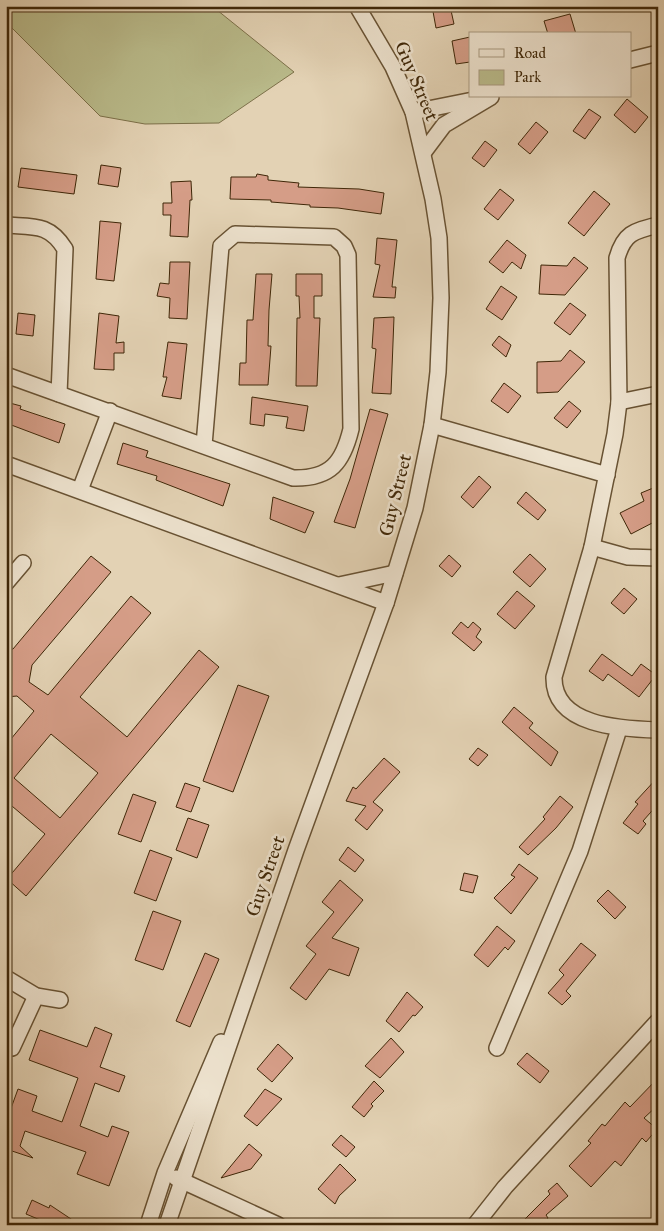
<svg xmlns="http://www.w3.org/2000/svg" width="664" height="1231" font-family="'IM FELL Great Primer',serif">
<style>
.green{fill:#b9ba8a;stroke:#7c7049}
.building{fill:#d59d87;stroke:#3f2708;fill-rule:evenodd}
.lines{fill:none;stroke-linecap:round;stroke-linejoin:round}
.minor-casing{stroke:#685233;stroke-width:18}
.minor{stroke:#ede2ce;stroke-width:15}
.labels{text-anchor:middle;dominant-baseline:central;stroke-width:5;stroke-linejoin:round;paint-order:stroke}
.street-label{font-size:19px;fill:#3f2708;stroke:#ede2ce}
</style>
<rect width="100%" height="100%" fill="#e3d2b4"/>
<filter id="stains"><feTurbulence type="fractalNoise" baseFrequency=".004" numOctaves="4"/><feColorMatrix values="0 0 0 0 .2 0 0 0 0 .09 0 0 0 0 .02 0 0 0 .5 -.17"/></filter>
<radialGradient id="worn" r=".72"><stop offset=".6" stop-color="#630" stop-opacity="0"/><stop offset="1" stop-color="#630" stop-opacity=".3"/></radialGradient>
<!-- green -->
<path class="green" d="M6,6h206l82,66 -75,51 -74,1 -45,-8 -94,-94z"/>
<!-- building -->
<g class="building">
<path d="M432,6h18l4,18 -18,4z"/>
<path d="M570,14l6,20h-28l-4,-13z"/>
<path d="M470,37v25l-14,2 -4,-23z"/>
<path d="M627,99l21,18 -13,16 -21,-18z"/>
<path d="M589,109l12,8 -16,22 -12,-8z"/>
<path d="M536,122l12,10 -18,22 -12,-10z"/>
<path d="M485,141l12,9 -13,17 -12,-9z"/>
<path d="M101,165l20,3 -3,19 -20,-3z"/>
<path d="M21,168l56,7 -3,19 -56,-7z"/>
<path d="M257,174l11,2v4l31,3 -1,4 61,2 25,4 -3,21 -43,-6 -28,-1v-2l-39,-3v-2l-41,-1 1,-22h25z"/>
<path d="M191,181l1,19h-2l-2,37 -18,-1 1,-21h-8v-12h9l-1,-21z"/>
<path d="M500,189l14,11 -16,20 -14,-11z"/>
<path d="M594,191l16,13 -26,32 -16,-13z"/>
<path d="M100,221l21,2 -7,58 -18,-2z"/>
<path d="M377,238l20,2 -5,47h4l-1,11 -22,-1 7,-32 -5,-1z"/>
<path d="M507,240l19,15 -5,14 -9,-7 -9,11 -14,-11z"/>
<path d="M574,257l14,11 -23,27 -26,-1 2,-29 26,1z"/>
<path d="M170,262h20l-3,57 -18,-1 1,-20 -13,-2 3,-13 9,1z"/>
<path d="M256,274h16l-3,36 -1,36h3l-3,39h-29l1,-22h6l1,-43h6z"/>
<path d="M296,274h26v22h-8v22h6l-3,68h-21l1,-68h3l-1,-22h-3z"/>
<path d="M501,286l16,11 -15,23 -16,-11z"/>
<path d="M570,303l16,12 -16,20 -16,-12z"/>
<path d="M18,313l17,2 -2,21 -17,-2z"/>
<path d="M99,313l20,3 -3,27 8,-1v11h-10v17l-20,-1z"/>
<path d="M394,317l-3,77 -19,-1 4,-44 -4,-1 2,-30z"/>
<path d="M499,336l12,9 -5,12 -14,-12z"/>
<path d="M168,342l19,2 -6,55 -19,-3 5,-19h-4z"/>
<path d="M570,350l15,12 -27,30 -21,1v-31l24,-1z"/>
<path d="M504,383l17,13 -13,17 -17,-12z"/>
<path d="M252,397l56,9 -4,25 -18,-3 2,-11 -23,-3 -1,12 -14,-2z"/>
<path d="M569,401l12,10 -14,17 -13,-10z"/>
<path d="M6,402l15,4 -1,3 45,15 -6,19 -53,-20z"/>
<path d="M370,409l18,5 -33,114 -21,-6 16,-43z"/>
<path d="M123,443l25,8 -2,6 84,27 -7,22 -67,-26 1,-4 -40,-12z"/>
<path d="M479,476l12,11 -18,21 -12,-11z"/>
<path d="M658,486v34l-27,14 -11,-21 24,-12 -3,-8z"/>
<path d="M526,492l20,18 -8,10 -21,-17z"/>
<path d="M273,497l41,15 -9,21 -35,-14z"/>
<path d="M530,554l16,15 -16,18 -17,-15z"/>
<path d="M449,555l12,11 -9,11 -13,-11z"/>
<path d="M91,556l20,16 -79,93 -3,17 19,13 83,-99 20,17 -71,84 47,40 72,-87 20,17 -193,229 -19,-17 38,-45 -39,-33v-56l28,-34 -17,-15 -11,1v-46l7,-2zM51,734l47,39 -38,45 -46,-40z"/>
<path d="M624,588l13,11 -13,15 -13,-11z"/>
<path d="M517,591l18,15 -20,23 -18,-15z"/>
<path d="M461,622l7,6 5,-6 8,7 -5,8 6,5 -8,9 -22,-18z"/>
<path d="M602,654l30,22 9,-12 15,11 -17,22 -31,-23 -5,7 -14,-10z"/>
<path d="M238,685l31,11 -36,96 -30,-11z"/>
<path d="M514,707l19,16 -4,5 29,24 -7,14 -49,-44z"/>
<path d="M478,748l10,7 -10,11 -9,-7z"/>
<path d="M384,758l16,14 -27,30 10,8 -16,20 -12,-10 11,-14 -20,-5 7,-14 3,2z"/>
<path d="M658,777v27l-15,17 3,3 -8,10 -15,-11 15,-19 -3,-2z"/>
<path d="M185,783l15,5 -9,24 -15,-5z"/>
<path d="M133,794l23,8 -15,40 -23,-8z"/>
<path d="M560,796l13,11 -17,21 -28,27 -9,-8 26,-28 -2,-2z"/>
<path d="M188,818l21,7 -12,33 -21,-8z"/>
<path d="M348,847l16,13 -9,12 -16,-12z"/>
<path d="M150,850l22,8 -16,43 -22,-8z"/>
<path d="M519,864l19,14 -27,36 -17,-16 21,-21 -4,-2z"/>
<path d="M464,873l14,3 -5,17 -13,-3z"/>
<path d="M340,880l23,20 -31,38 27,10 -10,28 -20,-7 -23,31 -16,-12 26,-34 -10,-8 28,-34 -12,-10z"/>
<path d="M608,890l18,17 -11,12 -18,-18z"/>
<path d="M153,911l28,10 -18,49 -28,-10z"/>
<path d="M497,926l18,15 -7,9 -3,-3 -17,20 -14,-12z"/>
<path d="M581,943l15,12 -30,36 5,5 -9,9 -14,-12 16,-18 -5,-5z"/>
<path d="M205,953l14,6 -29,68 -14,-6z"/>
<path d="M407,992l16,15 -8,9 -2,-1 -14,17 -13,-11z"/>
<path d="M95,1027l17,7 -12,33 25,9 -6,16 -24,-9 -15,43 28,11 4,-11 17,6 -20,54 -32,-12 9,-22 -61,-21 -5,15 13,12 -27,-9v-27l12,-33 19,7 -5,15 30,11 16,-44 -49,-18 11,-30 47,17z"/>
<path d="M391,1038l13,14 -24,26 -15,-12z"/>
<path d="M278,1044l15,14 -21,24 -15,-13z"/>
<path d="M527,1053l22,18 -9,12 -23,-19z"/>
<path d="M658,1078v27l-14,13 13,11 -11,13 -4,-4 -21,28 -6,-5 -24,26 -22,-21 22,-23 -3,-2 14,-17 3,2 20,-24 5,5z"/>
<path d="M374,1081l10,10 -13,13 2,2 -9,11 -12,-10z"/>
<path d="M265,1089l17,10 -25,27 -13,-10z"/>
<path d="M341,1135l14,12 -9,10 -14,-12z"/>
<path d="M249,1144l13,11 -11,14 -30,9z"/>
<path d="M340,1164l16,16 -17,16 -4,8 -17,-15z"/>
<path d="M557,1183l11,13 -22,19 2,3 -6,7h-11l-6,-6 25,-25 -2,-3z"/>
<path d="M32,1200l17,8 1,-3 30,20h-28l-26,-11z"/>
</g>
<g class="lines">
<!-- minor casing -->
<g class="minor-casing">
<g id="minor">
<path d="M630,60l28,-7"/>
<path d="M413,112l65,-13"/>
<path d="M423,153l21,-28 47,-28"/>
<path d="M6,225c27,2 43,-2 59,24l-6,145"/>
<path d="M658,225c-24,6 -34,8 -41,33l2,144 -4,32 -23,113 -38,130c-1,49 67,52 104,53"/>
<path d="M6,375l287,103c38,1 50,-16 58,-49l-3,-174 -4,-9 -10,-9 -99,-3 -14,12 -17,199"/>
<path d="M619,402l39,-8"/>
<path d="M432,425l175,50"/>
<path d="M6,464l380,139"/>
<path d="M80,490l30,-79"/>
<path d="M592,547l36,10 30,1"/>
<path d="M6,583l17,-20"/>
<path d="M339,585l56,-12"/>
<path d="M6,978l30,18 24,4"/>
<path d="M12,1048l24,-52"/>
<path d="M497,1048l83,-197 39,-122"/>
<path d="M176,1178l102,47"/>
<path d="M148,1225l17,-52 56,-131"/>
<path d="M167,1225l129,-375 90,-247 29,-95 17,-83 6,-53 3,-74 -2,-60 -6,-39 -20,-87 -20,-45 -36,-61"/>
<path d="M475,1225l30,-38 153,-166"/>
</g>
</g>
<!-- minor -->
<use href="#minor" class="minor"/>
</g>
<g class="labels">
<!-- street labels -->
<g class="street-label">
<text transform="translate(417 81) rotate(67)">Guy Street</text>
<text transform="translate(395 495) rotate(-76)">Guy Street</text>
<text transform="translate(265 876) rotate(-71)">Guy Street</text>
</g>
</g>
<!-- margin -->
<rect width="664" height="1231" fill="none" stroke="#e3d2b4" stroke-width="25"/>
<rect x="8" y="8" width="649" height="1216" fill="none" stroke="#3f2708" stroke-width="2.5"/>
<rect x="12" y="12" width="639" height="1206" fill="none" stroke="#3f2708"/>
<!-- legend -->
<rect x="469" y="32" width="162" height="65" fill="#ede2ce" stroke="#a7977f"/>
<rect x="479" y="49" width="25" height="8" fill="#ede2ce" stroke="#a7977f"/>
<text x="514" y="58" font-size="15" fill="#3f2708">Road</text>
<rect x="479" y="70" width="25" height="15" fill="#b9ba8a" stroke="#a7977f"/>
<text x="514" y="82" font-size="15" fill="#3f2708">Park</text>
<rect width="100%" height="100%" filter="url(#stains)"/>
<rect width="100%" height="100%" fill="url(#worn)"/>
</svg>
